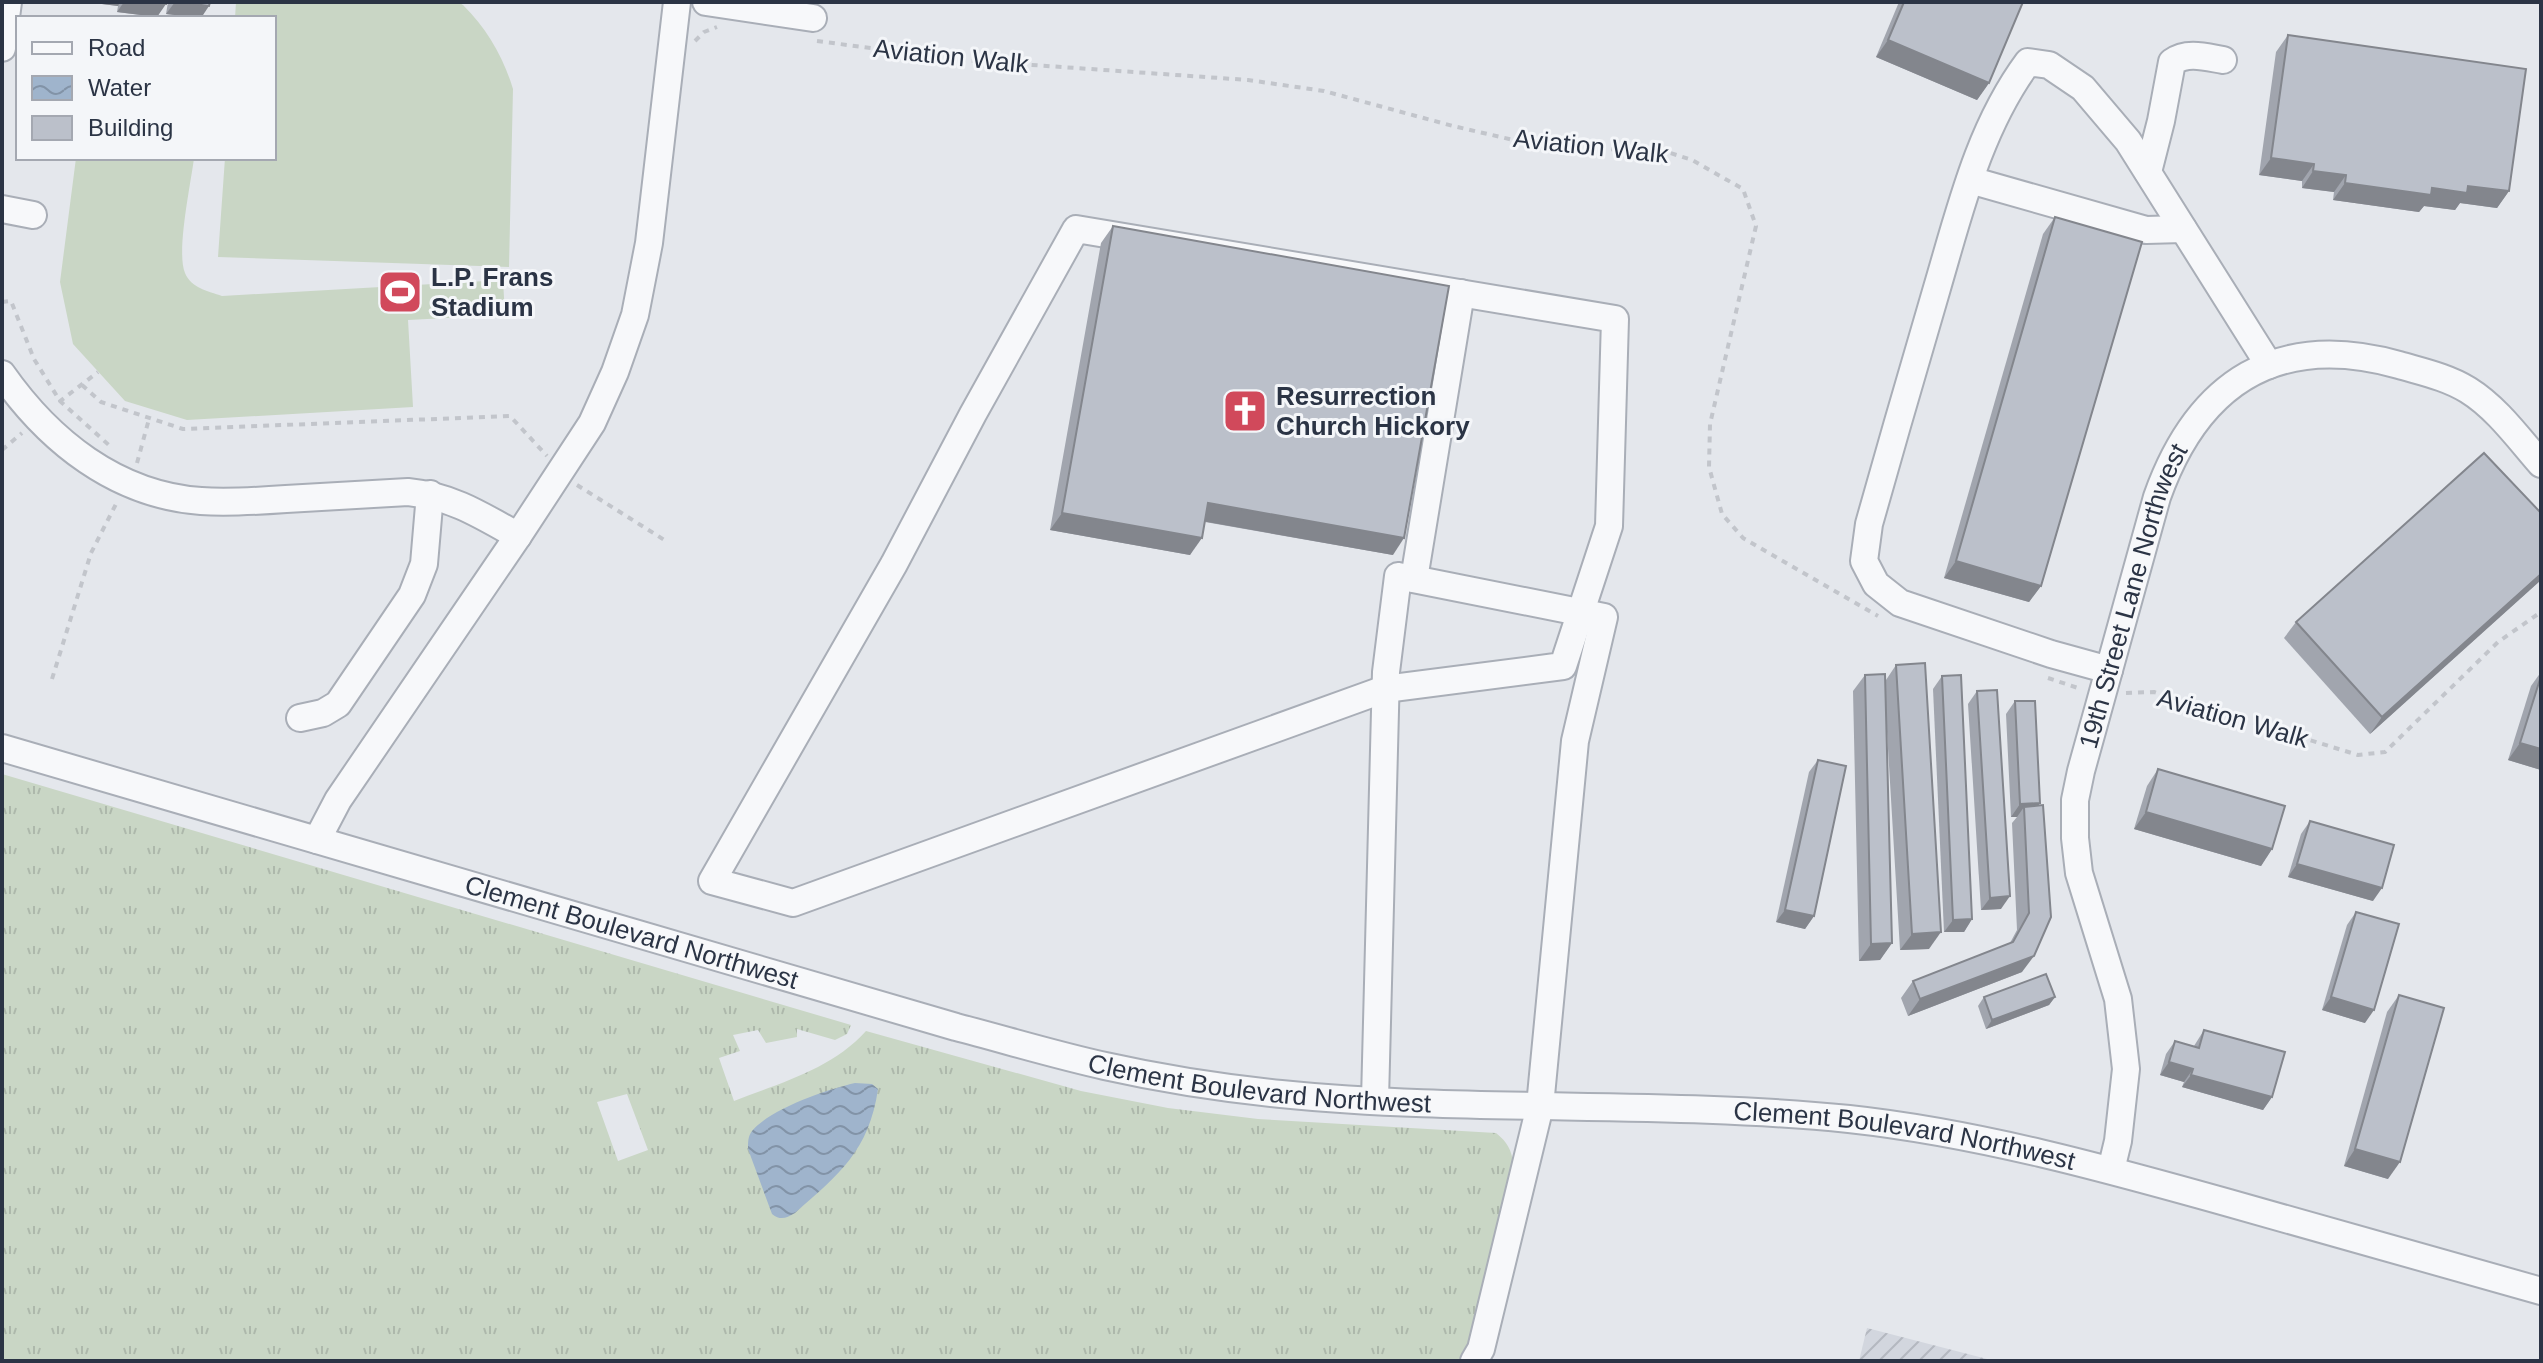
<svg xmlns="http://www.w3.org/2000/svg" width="2543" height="1363" font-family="Helvetica,sans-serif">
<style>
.industrial{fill:url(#industrial-furrows)}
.grass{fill:url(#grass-tufts);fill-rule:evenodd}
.pitch{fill:#c9d6c5}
.water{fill:url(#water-waves)}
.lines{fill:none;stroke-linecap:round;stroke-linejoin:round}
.minor-casing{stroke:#a9aeb7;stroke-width:30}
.path{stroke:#c2c5cb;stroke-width:4;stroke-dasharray:6 6;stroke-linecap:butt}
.minor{stroke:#f7f8fa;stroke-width:26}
.wall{fill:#a1a5ae}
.shaded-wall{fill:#83868d}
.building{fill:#bbc0ca;stroke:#83868d;stroke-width:2}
.labels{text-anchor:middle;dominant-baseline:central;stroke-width:6;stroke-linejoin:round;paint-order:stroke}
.street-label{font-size:26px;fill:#2b3445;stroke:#f4f6f9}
.poi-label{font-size:26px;font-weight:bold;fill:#2b3445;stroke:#f4f6f9;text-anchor:start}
</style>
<defs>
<pattern id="industrial-furrows" width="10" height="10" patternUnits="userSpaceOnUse" patternTransform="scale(2)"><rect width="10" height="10" fill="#d2d6de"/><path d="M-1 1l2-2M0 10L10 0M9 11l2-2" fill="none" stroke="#b4b8c0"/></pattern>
<pattern id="grass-tufts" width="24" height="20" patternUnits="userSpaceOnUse" patternTransform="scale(2)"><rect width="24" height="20" fill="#c9d6c5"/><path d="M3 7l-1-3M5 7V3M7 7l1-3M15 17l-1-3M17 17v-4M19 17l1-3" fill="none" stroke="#adb8ab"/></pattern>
<pattern id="water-waves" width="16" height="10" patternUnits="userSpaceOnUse" patternTransform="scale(2)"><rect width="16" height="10" fill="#9fb4cc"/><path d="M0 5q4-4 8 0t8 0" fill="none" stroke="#8293a7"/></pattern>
</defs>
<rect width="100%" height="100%" fill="#e4e7ec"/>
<!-- industrial -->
<path class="industrial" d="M1867,1328l124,32 -1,1h-131z"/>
<!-- grass -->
<path class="grass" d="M2,774l849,251 -4,9 -12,6 -38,-11v8l-31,6 -8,-13 -25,5 7,16 -21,7 15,43c46,-18 98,-32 132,-70l215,60 87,17 90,11 238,14c15,12 17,22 18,40l-42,160 -12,28h-1458zM627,1094l21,56 -30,11 -21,-59z"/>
<!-- pitch -->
<g class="pitch">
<path d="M236,2h222l5,3c24,24 40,51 50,84l-4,178 -291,-10 7,-99h49v-140h-39z"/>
<path d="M76,158h118c-3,25 -18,94 -9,115 6,15 23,18 37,23l281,-16 2,35 -97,5 5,87 -226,13 -62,-19 -52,-57 -13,-62z"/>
</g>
<!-- water -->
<path class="water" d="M855,1083l17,1 6,5c-9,62 -39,85 -83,124 -9,5 -14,8 -23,1l-24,-65c0,-7 0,-13 4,-18 18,-22 76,-42 103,-48z"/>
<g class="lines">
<!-- minor casing -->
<g class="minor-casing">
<g id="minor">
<path d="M706,2l107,16"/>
<path d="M2,48l6,-46"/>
<path d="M2148,172l13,-51 11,-59c15,-11 34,-5 51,-2"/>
<path d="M1970,180l176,50 37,-1"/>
<path d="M2,209l31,6"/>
<path d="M1076,229l539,90 -6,207 -46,140 -178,23 -592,214 -81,-22 182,-317 79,-150z"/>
<path d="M2,374c47,67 114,121 199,127 28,2 57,0 85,-2 41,-2 81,-5 122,-7 43,4 73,23 110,44"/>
<path d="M1414,579l47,-286"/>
<path d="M2109,670l-58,-16 -151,-51 -24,-19 -12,-23 5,-37c22,-79 45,-157 68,-236 23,-78 42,-160 91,-226l21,3 34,23 45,53 141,224"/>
<path d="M300,718l23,-5 15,-9 74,-109 12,-31 6,-70"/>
<path id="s1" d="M2,748l954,279c50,13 99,28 149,39 58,13 117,22 176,28 189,19 379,6 568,25 129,14 255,49 380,84 104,29 208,59 312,88"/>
<path d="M317,840l21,-40 180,-264 74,-113 23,-51 20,-57 14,-72 28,-241"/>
<path d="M1375,1100l11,-428 12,-96 206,41 -29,124 -35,365 -59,243 -7,12"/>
<path id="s2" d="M2111,1170l7,-29 8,-72 -8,-70 -39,-126 -4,-35v-38l6,-29 76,-274c41,-115 121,-166 242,-132 24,7 48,12 69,25 29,18 51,49 73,74"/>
</g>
</g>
<!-- path -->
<g class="path">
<path d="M695,41l9,-9 13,-5"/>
<path d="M817,41l144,19 287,20 76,11 129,35 91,21 120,4 28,9 51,29 13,37 -46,198 -1,43 13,47 21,24 135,78"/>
<path d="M2,302l9,-1 23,58 26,42 51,46"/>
<path d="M82,385l19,17 82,27 327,-13 37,40"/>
<path d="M59,402l39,-30"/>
<path d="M2,450l20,-17"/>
<path d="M137,463l12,-44"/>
<path d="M577,485l89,56"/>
<path d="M2048,678l33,11"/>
<path d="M52,679l39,-126 26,-51"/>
<path d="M2126,693l28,-1 204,63 27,-3 113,-110 43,-30"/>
</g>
<!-- minor -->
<use href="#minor" class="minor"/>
</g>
<!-- wall -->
<g class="wall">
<path d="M102,2h64l-9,15 -40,-5 1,-6 -16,-2z"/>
<path d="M168,2h42l-9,16 -35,-4z"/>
<path d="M1899,2h124l-34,81 -12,17 -101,-43z"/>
<path d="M2288,35l221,156 -12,17 -37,-5 -5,7 -31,-4 -5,6 -86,-12 1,-8 -32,-4v-7l-43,-6 17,-123z"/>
<path d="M2055,217l-14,369 -12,16 -85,-24 99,-344z"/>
<path d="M1113,226l280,329 -188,-33 -15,33 -140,-25 51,-287z"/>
<path d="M2541,513v67l-171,154 -86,-96 12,-16z"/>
<path d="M1896,665l33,284 -29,1 -14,-235 6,228 -12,17 -21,1 -6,-270 12,-16 21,5z"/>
<path d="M2541,672v98l-33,-10 23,-74z"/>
<path d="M1942,676l30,243 -8,13h-20l-11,-243z"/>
<path d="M1977,691l24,218 -20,1 -13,-206z"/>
<path d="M2015,701l25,102 -1,2h4l-21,167 -114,44 -7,-18 12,-17 97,-38 7,-13 -5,-107 5,-6h-6l-5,-103z"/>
<path d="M1818,760l-4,156 -9,13 -29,-7 33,-150z"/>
<path d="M2158,769l114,80 -11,17 -127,-37 13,-43z"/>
<path d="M2310,821l63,80 -85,-24 13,-43z"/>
<path d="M2356,912l9,111 -43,-13 25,-85z"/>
<path d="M2399,995l-11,184 -44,-13 43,-154z"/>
<path d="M1984,997h71l-6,8 -63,24 -8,-23z"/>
<path d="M2204,1030l68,67 -9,13 -81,-23 2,-5 -24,-7 6,-21 9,-13 19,5z"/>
</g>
<!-- shaded-wall -->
<g class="shaded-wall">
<path d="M103,2h17l-2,4 -16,-2z"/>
<path d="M124,2h24l18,2 -9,13 -40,-5z"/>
<path d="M175,2l34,4 -8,12 -35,-4z"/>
<path d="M1888,40l101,43 -12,17 -101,-43z"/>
<path d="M2271,158l43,6 -12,17 -43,-6z"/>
<path d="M2313,171l33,4 -12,17 -32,-4z"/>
<path d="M2345,183l87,5 36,-2 41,5 -12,17 -37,-5 -5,7 -31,-4 -5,6 -86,-12z"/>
<path d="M1208,503l196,35 -11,17 -197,-35z"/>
<path d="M1062,513l140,25 -12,17 -140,-25z"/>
<path d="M1956,561l85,25 -12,16 -85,-24z"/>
<path d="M2541,574v6l-171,154 12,-17z"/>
<path d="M2520,743l21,6v21l-33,-10z"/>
<path d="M2040,803l-9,13 -7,-9 -7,10h-6l9,-13z"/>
<path d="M2146,812l126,37 -11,17 -127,-37z"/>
<path d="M2297,864l85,24 -9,13 -85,-24z"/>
<path d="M2010,896l-9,13 -20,1 9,-12z"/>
<path d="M1785,910l29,6 -9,13 -29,-7z"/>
<path d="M1972,919l-8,13h-20l9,-12z"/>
<path d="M1941,932l-12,17 -29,1 12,-16z"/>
<path d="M1892,943l-12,17 -21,1 12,-17z"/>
<path d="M2034,956l-12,16 -114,44 12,-17z"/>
<path d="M2055,997l-6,8 -63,24 6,-9z"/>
<path d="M2331,997l43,13 -9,13 -43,-13z"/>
<path d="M2169,1062l24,7 -9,13 -24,-7z"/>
<path d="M2191,1075l81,22 -9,13 -81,-23z"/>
<path d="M2355,1149l45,13 -12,17 -44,-13z"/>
</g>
<!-- building -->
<g class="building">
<path d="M148,2h18v2z"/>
<path d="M178,2h32l-1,4z"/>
<path d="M1904,2h119l-34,81 -101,-43z"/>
<path d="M2288,35l238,34 -17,122 -41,-5 -1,7 -35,-5 -1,7 -86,-12 1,-8 -33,-4 1,-7 -43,-6z"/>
<path d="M2055,217l87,25 -101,344 -85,-25z"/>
<path d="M1113,226l336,60 -45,252 -196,-35 -6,35 -140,-25z"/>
<path d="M2484,453l57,60v61l-159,143 -86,-95z"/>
<path d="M1925,663l16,269 -29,2 -16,-269z"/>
<path d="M1885,674l7,269 -21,1 -6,-269z"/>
<path d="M1961,675l11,244 -19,1 -11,-244z"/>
<path d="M2541,676v73l-21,-6z"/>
<path d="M1997,690l13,206 -20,2 -13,-207z"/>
<path d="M2015,701h20l5,102 -20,1z"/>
<path d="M1818,760l28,6 -32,150 -29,-6z"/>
<path d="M2158,769l127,37 -13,43 -126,-37z"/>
<path d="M2043,805l8,112 -17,39 -114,43 -7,-18 100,-39 16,-29 -5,-106z"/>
<path d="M2310,821l84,24 -12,43 -85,-24z"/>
<path d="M2356,912l43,12 -25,86 -43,-13z"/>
<path d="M2046,974l9,23 -63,23 -8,-23z"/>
<path d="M2399,995l45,13 -44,154 -45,-13z"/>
<path d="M2204,1030l81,22 -13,45 -81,-22 2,-6 -24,-7 6,-21 24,7z"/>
</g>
<!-- icons -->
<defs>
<g id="stadium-square" transform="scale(2.3)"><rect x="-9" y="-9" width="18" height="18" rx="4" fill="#d1495b" stroke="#f4f6f9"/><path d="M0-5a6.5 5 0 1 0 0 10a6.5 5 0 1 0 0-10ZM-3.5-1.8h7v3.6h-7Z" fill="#fff"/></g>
<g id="church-square" transform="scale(2.3)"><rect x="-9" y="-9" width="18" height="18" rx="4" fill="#d1495b" stroke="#f4f6f9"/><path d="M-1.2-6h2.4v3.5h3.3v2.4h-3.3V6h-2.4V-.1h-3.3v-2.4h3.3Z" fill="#fff"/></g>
</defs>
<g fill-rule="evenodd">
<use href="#stadium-square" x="400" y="292"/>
<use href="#church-square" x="1245" y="411"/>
</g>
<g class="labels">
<!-- street labels -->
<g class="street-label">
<text transform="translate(951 56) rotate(6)">Aviation Walk</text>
<text transform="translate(1591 146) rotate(6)">Aviation Walk</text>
<text stroke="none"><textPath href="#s2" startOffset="590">19th Street Lane Northwest</textPath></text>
<text transform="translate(2233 718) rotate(16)">Aviation Walk</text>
<text stroke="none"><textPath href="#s1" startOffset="656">Clement Boulevard Northwest</textPath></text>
<text stroke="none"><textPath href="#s1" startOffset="1304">Clement Boulevard Northwest</textPath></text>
<text stroke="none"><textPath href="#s1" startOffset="1952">Clement Boulevard Northwest</textPath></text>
</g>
<!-- poi labels -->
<g class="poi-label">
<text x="431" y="277">L.P. Frans<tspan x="431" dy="30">Stadium</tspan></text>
<text x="1276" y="396">Resurrection<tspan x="1276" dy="30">Church Hickory</tspan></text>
</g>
</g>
<!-- border -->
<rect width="2543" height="1363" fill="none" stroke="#2b3445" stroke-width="8"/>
<!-- legend -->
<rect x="16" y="16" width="260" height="144" fill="#f4f6f9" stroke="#a4a8b1" stroke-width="2"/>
<rect x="32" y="42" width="40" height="12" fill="#f7f8fa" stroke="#a4a8b1" stroke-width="2"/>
<text x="88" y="56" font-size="24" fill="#2b3445">Road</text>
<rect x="32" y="76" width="40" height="24" fill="url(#water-waves)" stroke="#a4a8b1" stroke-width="2"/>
<text x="88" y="96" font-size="24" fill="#2b3445">Water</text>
<rect x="32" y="116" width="40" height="24" fill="#bbc0ca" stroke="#a4a8b1" stroke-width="2"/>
<text x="88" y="136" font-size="24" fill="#2b3445">Building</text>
</svg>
